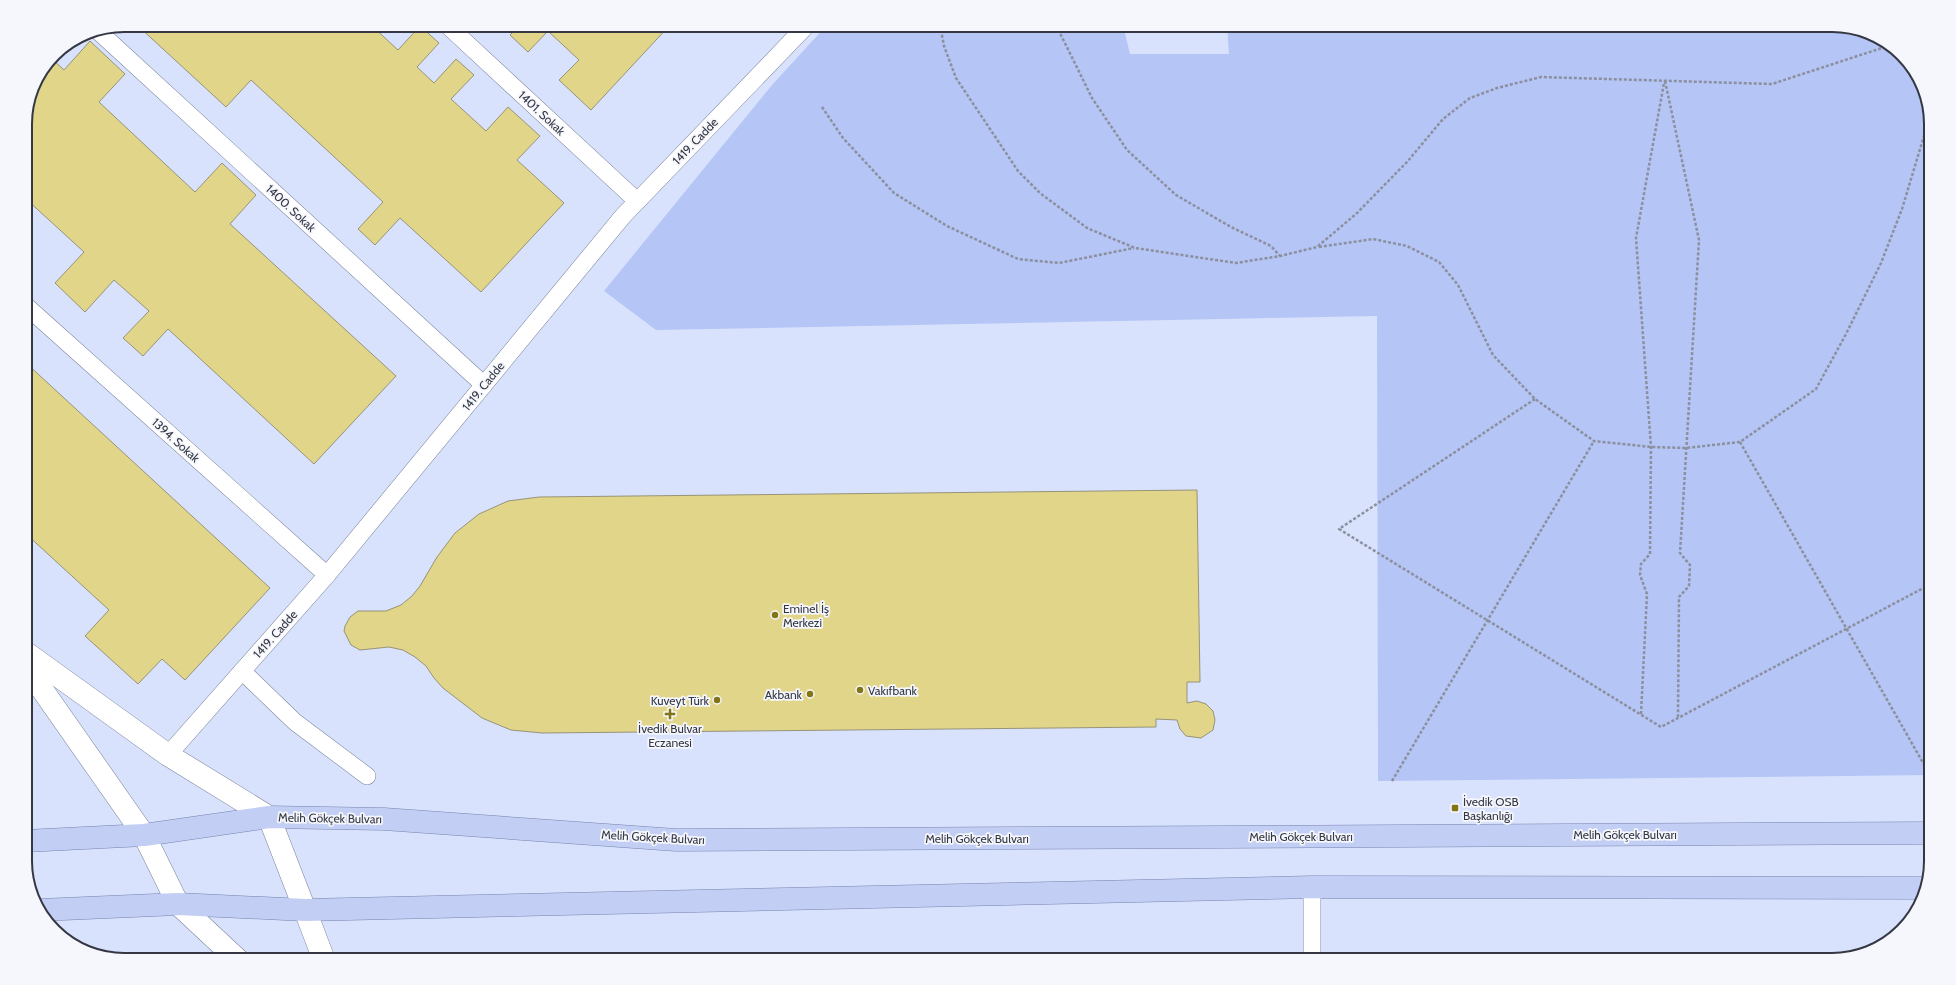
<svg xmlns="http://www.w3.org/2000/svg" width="1956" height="985" font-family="Cabin,sans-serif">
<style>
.built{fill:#d9e2fd}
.green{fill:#b4c5f6}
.building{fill:#e1d589;stroke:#969378}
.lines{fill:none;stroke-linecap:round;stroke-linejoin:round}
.service-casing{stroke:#7a839b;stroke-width:18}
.tertiary-casing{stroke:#7a839b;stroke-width:23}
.secondary-casing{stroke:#7a839b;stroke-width:23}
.primary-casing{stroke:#7684b0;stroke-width:23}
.path{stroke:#8c909e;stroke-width:2.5;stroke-dasharray:3 2;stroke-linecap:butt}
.service{stroke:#fff;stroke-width:17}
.tertiary{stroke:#fff;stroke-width:22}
.secondary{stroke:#fff;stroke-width:22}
.primary{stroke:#c2cef3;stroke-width:22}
.poi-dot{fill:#827518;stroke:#f5f7fd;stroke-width:1.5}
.labels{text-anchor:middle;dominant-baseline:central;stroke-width:3.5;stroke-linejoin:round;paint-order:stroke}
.street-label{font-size:12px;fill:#353843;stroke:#f5f7fd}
.poi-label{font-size:12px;fill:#353843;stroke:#f5f7fd;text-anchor:start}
.rim{fill:none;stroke:#353843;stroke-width:2}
</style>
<rect width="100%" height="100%" fill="#e4eafa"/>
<!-- built -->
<path class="built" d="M124,25h1708l44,10 38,34 17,49v743l-10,44 -34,38 -55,17h-1708l-44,-10 -38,-34 -17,-48v-750l8,-32 21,-32 32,-22z"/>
<!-- green -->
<path class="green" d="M827,25h296l7,29h99l-2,-29h605l44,10 38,34 17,49v657l-553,6 -1,-465 -721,14 -52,-39 168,-206z"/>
<!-- building -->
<g class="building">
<path d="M137,25h234l27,25 22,-24 19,17 -22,24 17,16 22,-24 18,16 -23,24 35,32 22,-24 32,29 -23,24 47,43 -83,89 -81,-74 -25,27 -17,-16 25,-27 -132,-122 -25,27z"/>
<path d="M520,25h150l-79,85 -32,-30 20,-20 -31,-29 -20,21 -18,-17z"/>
<path d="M90,41l35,33 -26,28 96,90 27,-29 34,32 -26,29 166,152 -82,88 -146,-135 -25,27 -20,-18 26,-27 -35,-31 -29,32 -30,-29 29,-31 -59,-54v-80l8,-32 18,-28 13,12z"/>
<path d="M25,362l245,226 -85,92 -23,-21 -24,25 -53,-48 24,-26 -84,-77z"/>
<path d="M1197,490l3,192h-13v21l10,-2 9,3 7,7 2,9 -2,10 -12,8 -15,-2 -6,-7 -3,-9 -21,-1v8l-614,6 -31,-3 -29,-12 -39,-30 -9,-10 -8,-12 -11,-9 -12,-7 -14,-3 -29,3 -9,-5 -7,-14 1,-5 5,-9 8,-6h28l15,-6 11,-9 8,-10 17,-29 18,-24 24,-19 29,-13 31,-4z"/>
</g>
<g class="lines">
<!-- service casing -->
<g class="service-casing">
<g id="service">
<path d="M447,25l190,176"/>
<path d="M97,30l387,355"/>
<path d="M25,305l302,270"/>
<path d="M242,671l53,51 72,54"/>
<path d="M168,755l159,-180 296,-359 184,-191"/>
<path d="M1312,887v73"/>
</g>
</g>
<!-- tertiary casing -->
<g class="tertiary-casing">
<g id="tertiary">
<path d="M178,904l60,56"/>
<path d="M305,910l19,50"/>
</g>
</g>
<!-- secondary casing -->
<g class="secondary-casing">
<g id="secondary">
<path d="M25,652l143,103 101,62 36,93"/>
<path d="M25,665l119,170 34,69"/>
</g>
</g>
<!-- primary casing -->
<g class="primary-casing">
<g id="primary">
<path d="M25,841l119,-6 125,-18 115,2 292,21 1255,-7"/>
<path d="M40,910l138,-6 127,6 1007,-23 613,1"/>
</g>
</g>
<!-- path -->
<g class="path">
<path d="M940,25l4,21 12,32 62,93 22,22 47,35 48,20 101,15 44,-7 37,-9 39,-33 51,-52 36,-43 27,-21 27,-10 44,-11 231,7 116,-38"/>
<path d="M1056,25l36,73 35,52 49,45 55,32 40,19 9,10"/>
<path d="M1665,81l34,159 -19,313 10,12 -1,21 -10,11 -1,120"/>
<path d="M822,107l21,31 51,55 53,33 71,33 41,4 75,-15"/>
<path d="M1319,247l54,-8 34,7 32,16 19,23 35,70 42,44 59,42 57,6 35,1 54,-6 76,-53 30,-55 35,-71 21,-54 28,-93"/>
<path d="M1535,399l-196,130 322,198 270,-143"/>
<path d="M1740,442l190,333"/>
<path d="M1641,714l6,-120 -7,-19 1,-11 9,-10 1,-107 -15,-209 28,-155"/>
<path d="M1392,781l202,-340"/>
</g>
<!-- service -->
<use href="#service" class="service"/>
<!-- tertiary -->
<use href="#tertiary" class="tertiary"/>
<!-- secondary -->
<use href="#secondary" class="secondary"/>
<!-- primary -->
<use href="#primary" class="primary"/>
</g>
<!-- markers -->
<g class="poi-dot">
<circle cx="775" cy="615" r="4"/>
<circle cx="860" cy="690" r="4"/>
<circle cx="810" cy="694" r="4"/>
<circle cx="717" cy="700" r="4"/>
<path d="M668 708h4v4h4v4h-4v4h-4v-4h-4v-4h4z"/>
<rect x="1451" y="804" width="8" height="8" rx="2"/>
</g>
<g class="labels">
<!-- street labels -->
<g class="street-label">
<text transform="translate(542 113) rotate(43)">1401. Sokak</text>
<text transform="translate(695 141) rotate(-46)">1419. Cadde</text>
<text transform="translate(291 208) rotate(43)">1400. Sokak</text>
<text transform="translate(483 386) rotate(-51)">1419. Cadde</text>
<text transform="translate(176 440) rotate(42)">1394. Sokak</text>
<text transform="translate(275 634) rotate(-48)">1419. Cadde</text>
<text transform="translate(330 818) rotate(1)">Melih Gökçek Bulvarı</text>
<text x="1625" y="834">Melih Gökçek Bulvarı</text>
<text x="1301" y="836">Melih Gökçek Bulvarı</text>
<text transform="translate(653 837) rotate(3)">Melih Gökçek Bulvarı</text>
<text x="977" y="838">Melih Gökçek Bulvarı</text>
</g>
<!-- poi labels -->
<g class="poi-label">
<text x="783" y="608">Eminel İş<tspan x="783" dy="14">Merkezi</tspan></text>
<text x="868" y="690">Vakıfbank</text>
<text x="802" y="694" text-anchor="end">Akbank</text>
<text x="709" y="700" text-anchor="end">Kuveyt Türk</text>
<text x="670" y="728" text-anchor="middle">İvedik Bulvar<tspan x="670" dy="14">Eczanesi</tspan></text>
<text x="1463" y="801">İvedik OSB<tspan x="1463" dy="14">Başkanlığı</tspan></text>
</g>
</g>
<!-- crop -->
<path d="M0 0H1956V985H0ZM124 32H1832A92 92 0 0 1 1924 124V861A92 92 0 0 1 1832 953H124A92 92 0 0 1 32 861V124A92 92 0 0 1 124 32Z" fill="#f5f7fd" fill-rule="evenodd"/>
<path class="rim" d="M124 32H1832A92 92 0 0 1 1924 124V861A92 92 0 0 1 1832 953H124A92 92 0 0 1 32 861V124A92 92 0 0 1 124 32Z"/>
</svg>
